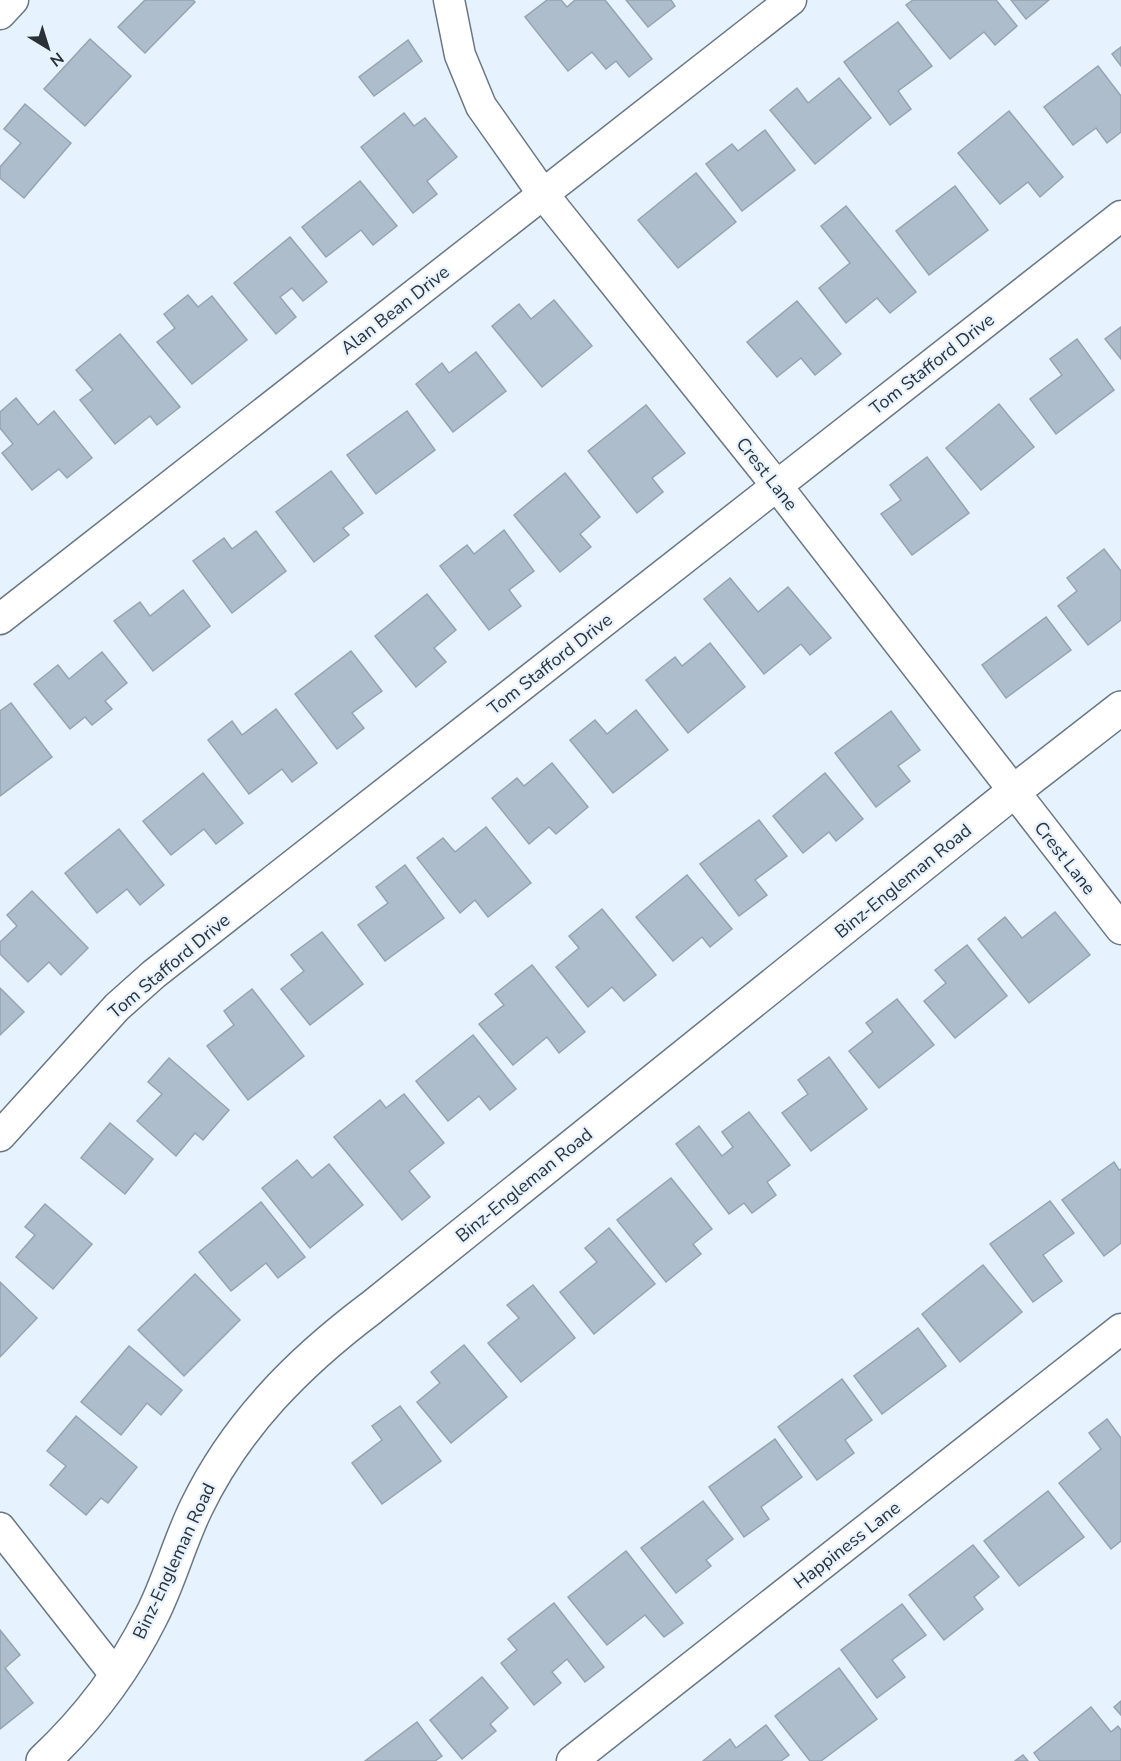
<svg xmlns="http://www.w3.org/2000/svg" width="1121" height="1761" font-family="'Nunito Sans',sans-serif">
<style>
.building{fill:#aebdcc;stroke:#95a4b2;stroke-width:1.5}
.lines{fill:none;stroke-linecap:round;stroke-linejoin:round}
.minor-casing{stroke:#697784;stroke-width:33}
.tertiary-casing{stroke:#697784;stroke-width:36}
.minor{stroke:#fff;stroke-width:30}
.tertiary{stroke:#fff;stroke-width:33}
.labels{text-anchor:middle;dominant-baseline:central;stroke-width:4.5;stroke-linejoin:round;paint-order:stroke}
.street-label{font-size:18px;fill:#2b3137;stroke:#e6f3ff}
</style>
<rect width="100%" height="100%" fill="#e6f3ff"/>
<!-- building -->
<g class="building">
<path d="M145,0h48l2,2 -50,51 -27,-26z"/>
<path d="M547,0h14l6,7 8,-7h30l47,59 -23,18 -13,-16 -10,8 -14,-17 -24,19 -43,-54z"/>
<path d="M626,0h45l4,6 -27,21z"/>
<path d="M913,0h83l21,26 -22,19 -11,-13 -34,27 -44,-54z"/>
<path d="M1011,0h38l-23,19z"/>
<path d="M898,22l34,44 -34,25 13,18 -21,16 -46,-63z"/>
<path d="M90,39l41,37 -46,50 -41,-37z"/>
<path d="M408,40l14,21 -48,35 -15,-19z"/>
<path d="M1121,47v19l-9,-12z"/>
<path d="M1098,66l23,30v36l-14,11 -11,-15 -23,17 -29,-38z"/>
<path d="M839,78l32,40 -56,46 -45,-54 27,-22 11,15z"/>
<path d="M25,104l46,39 -47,55 -24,-20v-11l21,-24 -17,-14z"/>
<path d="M1009,111l54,66 -23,20 -12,-15 -28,22 -42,-51z"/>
<path d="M404,113l10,13 11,-8 32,39 -30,24 10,13 -24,19 -52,-66z"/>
<path d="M765,130l30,40 -53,41 -36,-47 26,-20 6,7z"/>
<path d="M696,173l40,49 -58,46 -40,-48z"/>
<path d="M360,181l37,45 -24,19 -12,-15 -35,27 -24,-30z"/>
<path d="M955,186l33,44 -59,45 -33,-44z"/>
<path d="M846,206l70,86 -26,21 -13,-15 -31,25 -27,-35 31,-25 -29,-37z"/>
<path d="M290,237l37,45 -24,19 -11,-13 -12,9 16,20 -20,17 -42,-51z"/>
<path d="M188,295l10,12 14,-11 35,44 -55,44 -35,-42 18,-14 -11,-14z"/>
<path d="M554,300l38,46 -50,41 -50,-61 27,-22 12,15z"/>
<path d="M797,301l44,53 -26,21 -14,-17 -24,19 -30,-35z"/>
<path d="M1121,327v32l-16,-20z"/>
<path d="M120,334l60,73 -23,18 -7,-9 -35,28 -35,-44 13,-10 -17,-20z"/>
<path d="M1077,339l37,51 -58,44 -26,-35 32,-24 -12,-16z"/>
<path d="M476,352l30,39 -53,41 -37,-48 26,-21 7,10z"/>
<path d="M16,398l22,27 16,-14 38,47 -25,20 -8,-9 -27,21 -30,-37 11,-9 -13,-16v-16z"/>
<path d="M999,404l35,43 -53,43 -35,-42z"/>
<path d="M646,405l39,48 -33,25 11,14 -26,21 -49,-62z"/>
<path d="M407,411l28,39 -59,44 -29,-39z"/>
<path d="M927,457l42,56 -57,42 -31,-41 20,-14 -11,-15z"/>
<path d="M331,471l32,42 -20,15 6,7 -35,27 -38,-50z"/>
<path d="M565,473l35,44 -20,17 11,13 -31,25 -46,-57z"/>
<path d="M504,530l30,41 -25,19 12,16 -32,24 -49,-64 27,-21 7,9z"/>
<path d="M256,531l30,40 -54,42 -39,-52 31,-23 8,11z"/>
<path d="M1104,549l17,22v49l-33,25 -30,-39 19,-15 -10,-13z"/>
<path d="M730,578l28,34 30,-25 43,51 -21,17 -9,-11 -37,30 -60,-75z"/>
<path d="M183,590l27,36 -57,45 -39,-50 26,-19 10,14z"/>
<path d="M427,594l29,36 -22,18 12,14 -30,25 -41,-51z"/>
<path d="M1046,617l25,33 -65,48 -24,-33z"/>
<path d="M710,643l35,44 -57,46 -42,-53 29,-23 7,9z"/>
<path d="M351,651l31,40 -30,22 12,15 -27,21 -42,-55z"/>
<path d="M102,652l25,31 -22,18 7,8 -20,16 -7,-8 -15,12 -36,-45 24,-19 11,14z"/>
<path d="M11,703l41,54 -52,39v-85z"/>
<path d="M276,709l41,54 -25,19 -10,-13 -33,25 -41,-54 24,-19 10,14z"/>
<path d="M636,710l32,40 -55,43 -43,-53 25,-20 12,14z"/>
<path d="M891,711l29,39 -22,16 12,15 -34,26 -41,-54z"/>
<path d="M552,763l36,44 -32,27 -7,-7 -20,17 -37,-46 25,-20 7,8z"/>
<path d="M203,773l40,50 -27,21 -12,-15 -33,26 -28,-34z"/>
<path d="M825,773l38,46 -27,22 -7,-9 -26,21 -30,-37z"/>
<path d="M759,820l28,36 -32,24 12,15 -28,21 -39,-52z"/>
<path d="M486,827l45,56 -43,34 -13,-17 -15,13 -43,-55 26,-20 12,14z"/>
<path d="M119,829l45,56 -24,20 -13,-16 -30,24 -32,-40z"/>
<path d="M405,865l39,53 -59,43 -27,-36 30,-22 -12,-16z"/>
<path d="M687,875l45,54 -22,18 -8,-10 -29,24 -37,-44z"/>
<path d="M32,891l56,57 -27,27 -12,-13 -21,20 -28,-28v-12l17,-16 -10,-11z"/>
<path d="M602,909l54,66 -32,26 -12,-14 -24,20 -32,-40 23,-19 -10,-12z"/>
<path d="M1055,912l35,43 -61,48 -51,-64 27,-22 17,21z"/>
<path d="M322,932l41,52 -53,41 -29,-36 23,-18 -13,-16z"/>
<path d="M967,945l40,51 -52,42 -31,-37 22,-18 -11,-13z"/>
<path d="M532,965l53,67 -26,21 -12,-16 -34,28 -34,-41 25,-19 -9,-11z"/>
<path d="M0,988l24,24 -24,23z"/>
<path d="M252,989l52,67 -56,44 -41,-54 27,-21 -10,-14z"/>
<path d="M897,999l37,46 -55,43 -30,-37 24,-19 -7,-9z"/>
<path d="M473,1035l43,54 -26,21 -11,-14 -31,25 -32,-40z"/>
<path d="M829,1057l38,52 -56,42 -29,-38 26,-19 -10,-14z"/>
<path d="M169,1058l60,52 -26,30 -8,-7 -19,23 -39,-35 25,-27 -14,-12z"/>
<path d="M404,1094l40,49 -35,28 21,26 -28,23 -68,-83 46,-37 6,8z"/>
<path d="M749,1112l41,53 -23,17 9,13 -24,18 -8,-10 -15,11 -53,-70 23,-18 23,30 11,-9 -11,-15z"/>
<path d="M110,1123l43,36 -28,35 -44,-36z"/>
<path d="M297,1160l15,18 17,-14 34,41 -53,43 -48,-60z"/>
<path d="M1114,1162l5,8 2,-1v74l-17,13 -42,-56z"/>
<path d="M671,1178l41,51 -19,15 8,10 -35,28 -49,-62z"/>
<path d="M1050,1201l24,32 -31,22 19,26 -29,21 -43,-58z"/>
<path d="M261,1202l44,55 -27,21 -12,-15 -35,28 -32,-39z"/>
<path d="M45,1204l47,40 -39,45 -37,-32 19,-22 -10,-8z"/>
<path d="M609,1228l46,56 -61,50 -34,-42 37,-30 -12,-14z"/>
<path d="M983,1265l39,47 -62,50 -38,-48z"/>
<path d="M195,1274l45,46 -56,56 -46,-46z"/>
<path d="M0,1282l37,36 -37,39z"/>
<path d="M533,1285l42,53 -54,44 -33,-39 31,-25 -12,-13z"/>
<path d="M918,1328l28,38 -64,48 -28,-38z"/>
<path d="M464,1345l43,52 -56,46 -34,-41 23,-19 -9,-11z"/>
<path d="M129,1346l53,44 -21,25 -14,-12 -26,32 -40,-33z"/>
<path d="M842,1379l30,41 -27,20 9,13 -37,27 -39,-53z"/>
<path d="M400,1406l41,55 -59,43 -30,-41 30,-23 -10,-14z"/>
<path d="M76,1416l61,51 -29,36 -7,-5 -15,17 -36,-30 16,-19 -19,-15z"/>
<path d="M1107,1419l14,19v103l-10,8 -52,-66 42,-34 -12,-16z"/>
<path d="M775,1439l27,38 -41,30 8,12 -25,18 -35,-50z"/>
<path d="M1048,1491l36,46 -65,49 -35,-45z"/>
<path d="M703,1501l30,38 -27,21 5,6 -35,27 -35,-45z"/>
<path d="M973,1545l26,32 -25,20 9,12 -39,31 -35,-45z"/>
<path d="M626,1551l57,72 -19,14 -19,-22 -38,30 -39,-48z"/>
<path d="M554,1603l50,64 -19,15 -18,-23 -15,13 9,11 -27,22 -33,-42 16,-13 -9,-11z"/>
<path d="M902,1604l24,31 -34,25 13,17 -28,21 -36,-48z"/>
<path d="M0,1630l20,25 -15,13 28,35 -33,26z"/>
<path d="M839,1668l38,51 -56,42h-11l-35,-45z"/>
<path d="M482,1677l26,31 -18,16 6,7 -34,28 -32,-39z"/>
<path d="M1121,1701v14l-7,-8z"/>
<path d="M1091,1707l20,25 7,-6 3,4v31h-81l-6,-8z"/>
<path d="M417,1722l25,34 -7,5h-70z"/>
<path d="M766,1725l23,30 -8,6h-78l27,-22 6,9z"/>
<path d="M1023,1755l5,6h-13z"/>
</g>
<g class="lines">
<!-- minor casing -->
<g class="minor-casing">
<g id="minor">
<path d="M449,0l11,55 21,51 62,88 234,292 344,443"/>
<path d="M0,14l13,-14"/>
<path d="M0,619l791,-619"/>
<path d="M0,1136l117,-129 37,-33 967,-758"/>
<path d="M0,1528l117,149"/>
<path d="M572,1761l549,-432"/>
</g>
</g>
<!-- tertiary casing -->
<g class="tertiary-casing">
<path id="tertiary" d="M43,1761c44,-41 81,-90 108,-144 18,-35 28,-74 45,-109 40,-83 102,-145 175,-200l642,-516 108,-84"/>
</g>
<!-- minor -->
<use href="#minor" class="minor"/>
<!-- tertiary -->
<use href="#tertiary" class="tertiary"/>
</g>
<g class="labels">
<!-- street labels -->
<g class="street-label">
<text transform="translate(395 310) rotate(-38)">Alan Bean Drive</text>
<text transform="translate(932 364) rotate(-38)">Tom Stafford Drive</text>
<text transform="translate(767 474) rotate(52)">Crest Lane</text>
<text transform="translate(550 664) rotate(-38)">Tom Stafford Drive</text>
<text transform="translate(1065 858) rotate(52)">Crest Lane</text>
<text transform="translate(903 881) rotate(-39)">Binz-Engleman Road</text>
<text transform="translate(169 966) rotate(-40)">Tom Stafford Drive</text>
<text transform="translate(524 1185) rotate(-39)">Binz-Engleman Road</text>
<text transform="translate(847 1545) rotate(-38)">Happiness Lane</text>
<text transform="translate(174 1561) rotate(-65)">Binz-Engleman Road</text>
</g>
</g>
<!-- north arrow -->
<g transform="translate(48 48) rotate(142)" stroke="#e6f3ff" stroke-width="4.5" paint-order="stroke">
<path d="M0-4.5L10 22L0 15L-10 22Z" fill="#2b3137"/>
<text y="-9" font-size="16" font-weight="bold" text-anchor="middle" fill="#2b3137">N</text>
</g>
</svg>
